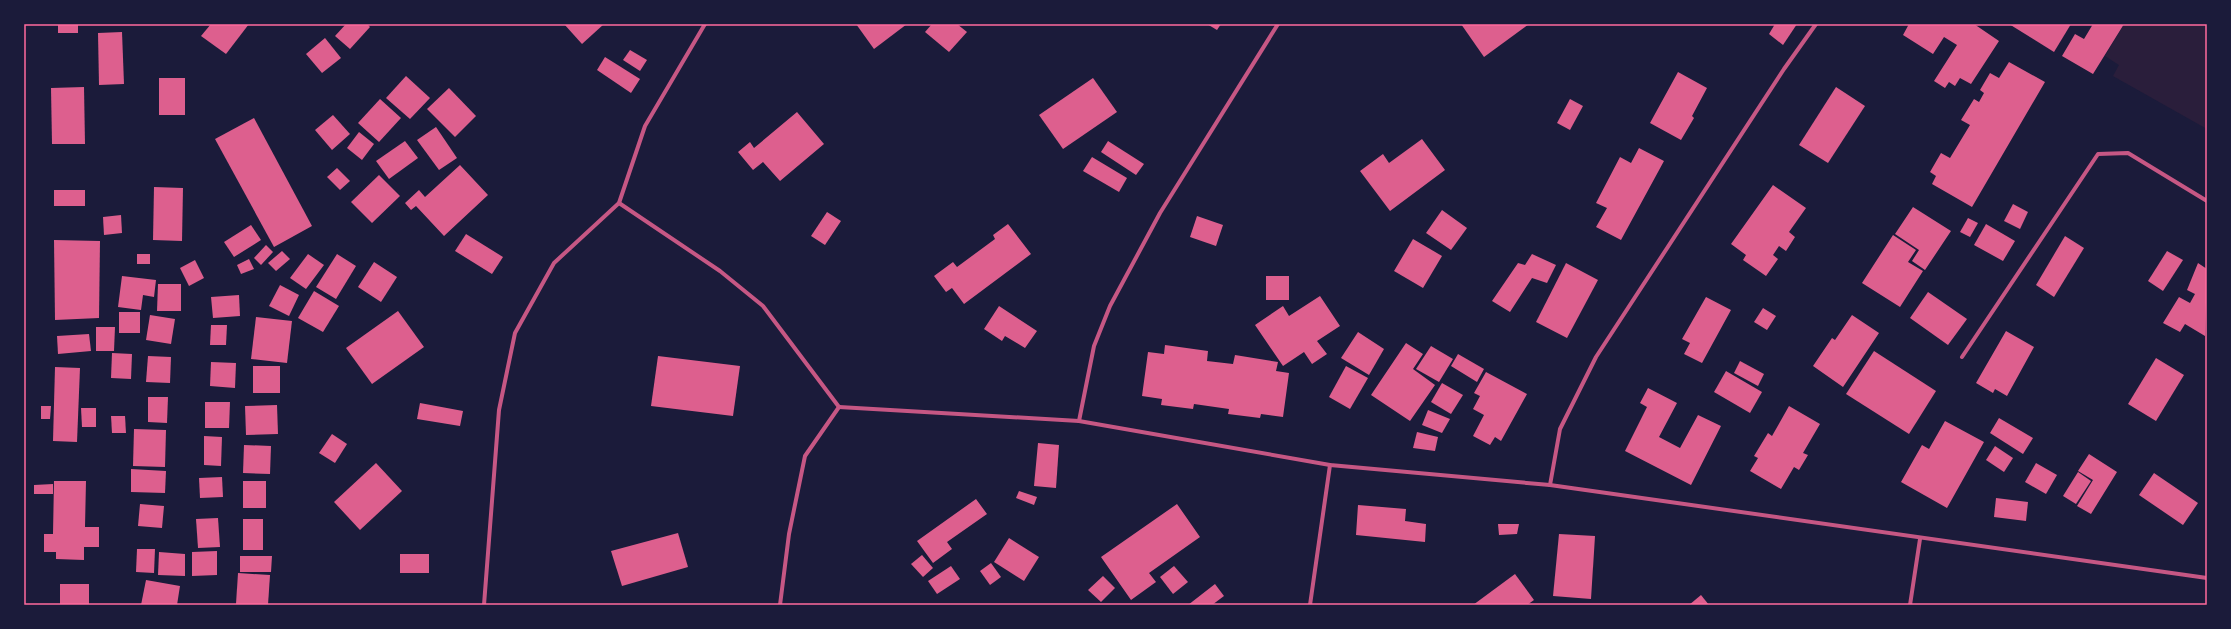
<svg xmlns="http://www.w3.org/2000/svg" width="2231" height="629" font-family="'PT Sans Narrow',sans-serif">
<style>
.green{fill:#2a1e3b}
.building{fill:#dd5f8e}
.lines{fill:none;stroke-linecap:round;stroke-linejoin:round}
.minor{stroke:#c65784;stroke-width:4}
.neatline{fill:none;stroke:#ff6b9d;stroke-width:1.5}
</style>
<rect width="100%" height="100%" fill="#1b1b3a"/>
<!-- green -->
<path class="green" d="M2124,24h77l6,3v102l-94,-53 6,-11 -14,-9z"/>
<!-- building -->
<g class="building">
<rect x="58" y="24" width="20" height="9"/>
<path d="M211,24h38l-23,30 -25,-18z"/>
<path d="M346,24h21l3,3 -20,22 -15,-13z"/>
<path d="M564,24h40l-22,20z"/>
<path d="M856,24h51l-33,25z"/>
<path d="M932,24h25l10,8 -18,20 -24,-20z"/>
<path d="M1207,24h14l-4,6z"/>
<path d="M1461,24h68l-45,33z"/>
<path d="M1775,24h22l-14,21 -14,-11z"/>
<path d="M1909,24h65l25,17 -28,43 -11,-6 -5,8 -6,-4 -4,6 -11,-7 23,-36 -13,-8 -11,17 -30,-19z"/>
<path d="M2009,24h62l-17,28z"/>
<path d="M2093,24h31l-31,50 -31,-18 13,-22 9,5z"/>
<path d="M122,32l2,52 -25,1 -1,-52z"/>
<path d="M325,38l16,20 -19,15 -16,-19z"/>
<path d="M630,50l17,10 -7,11 -17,-11z"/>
<path d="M605,57l35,22 -9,14 -34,-23z"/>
<path d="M2009,62l36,20 -73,125 -40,-23 4,-8 -6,-4 11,-19 9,5 20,-33 -9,-5 13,-21 5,3 5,-9 -4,-3 10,-17 9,5z"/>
<path d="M1678,72l29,16 -15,28 2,2 -13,22 -31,-17z"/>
<path d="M406,76l24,22 -20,21 -24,-21z"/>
<rect x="159" y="78" width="26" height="37"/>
<path d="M1093,78l24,34 -54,37 -24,-34z"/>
<path d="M84,87l1,57h-33l-1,-56z"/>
<path d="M1836,87l29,19 -37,57 -29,-18z"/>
<path d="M449,88l27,28 -21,21 -28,-28z"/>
<path d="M380,99l21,19 -22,24 -21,-19z"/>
<path d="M1570,99l13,7 -13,24 -13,-7z"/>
<path d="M797,112l27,32 -44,37 -17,-19 -10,8 -15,-18 12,-10 4,6z"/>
<path d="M333,115l17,19 -18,16 -17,-20z"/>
<path d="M254,118l58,108 -38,21 -59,-108z"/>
<path d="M436,127l21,31 -18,12 -22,-30z"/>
<path d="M359,132l15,12 -12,16 -15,-12z"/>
<path d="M1422,139l23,31 -55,41 -30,-40 23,-17 6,9z"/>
<path d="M405,141l13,17 -29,21 -13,-18z"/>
<path d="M1108,141l36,23 -8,11 -35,-23z"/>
<path d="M1639,148l25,13 -43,79 -25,-13 11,-19 -11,-5 24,-46 11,6z"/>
<path d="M1092,157l35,21 -8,14 -36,-21z"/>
<path d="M460,165l28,30 -44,41 -28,-30 -5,4 -6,-7 14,-13 6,7z"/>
<path d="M337,168l13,13 -10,9 -13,-13z"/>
<path d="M379,175l21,21 -28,27 -21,-21z"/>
<path d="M1773,185l33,23 -17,24 6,5 -9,14 -7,-5 -6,9 5,4 -12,17 -23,-16 3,-5 -15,-11z"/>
<path d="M154,187l29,1 -1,53 -29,-1z"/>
<rect x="54" y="190" width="31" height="16"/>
<path d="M2013,204l15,8 -8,17 -16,-8z"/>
<path d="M1913,207l38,24 -26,39 -13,-9 7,-11 -24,-16z"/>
<path d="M1442,210l25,18 -16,22 -25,-17z"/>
<path d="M827,212l14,9 -16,24 -14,-9z"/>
<path d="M121,215l1,18 -18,2 -1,-18z"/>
<path d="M1197,216l26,9 -7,21 -26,-9z"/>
<path d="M1968,218l10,5 -8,14 -10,-5z"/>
<path d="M1008,224l23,30 -67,50 -12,-16 -6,4 -12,-16 19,-14 4,5 38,-28 -2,-4z"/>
<path d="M1986,224l29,17 -12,20 -29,-16z"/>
<path d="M251,225l10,15 -27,17 -10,-15z"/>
<path d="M466,234l37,23 -11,17 -37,-23z"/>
<path d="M1893,235l23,15 -8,12 15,9 -23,36 -38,-24z"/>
<path d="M2065,236l19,12 -30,49 -18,-12z"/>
<path d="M1413,239l29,17 -19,32 -29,-17z"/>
<path d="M54,240l46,1 -1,77 -44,2z"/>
<path d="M266,245l7,7 -12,13 -7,-7z"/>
<path d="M282,251l8,8 -14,12 -8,-8z"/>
<path d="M2167,251l16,9 -20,31 -15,-10z"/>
<rect x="137" y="254" width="13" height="10"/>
<path d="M308,254l16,11 -18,24 -16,-11z"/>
<path d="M337,254l19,12 -20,33 -20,-12z"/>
<path d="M1532,254l24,11 -9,18 -15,-5 -22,34 -18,-11 26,-38 7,2z"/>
<path d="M249,259l5,10 -13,5 -4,-9z"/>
<path d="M195,260l9,18 -15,8 -9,-18z"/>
<path d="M374,262l23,15 -16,25 -23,-15z"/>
<path d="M1566,263l32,17 -31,58 -31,-16z"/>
<path d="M2198,263l9,6 -2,67 -20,-12 -5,8 -17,-9 16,-26 11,6 5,-9 -8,-4z"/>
<path d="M122,276l34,4 -2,17 -11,-2 -2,15 -23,-3z"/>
<rect x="1266" y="276" width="23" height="24"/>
<path d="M158,284h23v27h-24z"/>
<path d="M280,285l19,10 -10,21 -20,-10z"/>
<path d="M314,291l25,15 -16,26 -25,-14z"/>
<path d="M1928,292l39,27 -19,26 -38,-27z"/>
<path d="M239,295l1,21 -27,2 -2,-21z"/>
<path d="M1320,296l20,30 -23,15 10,13 -15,10 -8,-12 -21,14 -28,-41 28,-19 6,10z"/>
<path d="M1706,297l25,13 -29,53 -18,-9 6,-11 -8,-4z"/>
<path d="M999,306l38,25 -12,17 -20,-12 -3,5 -18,-12z"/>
<path d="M1763,308l13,8 -9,14 -13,-8z"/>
<path d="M398,311l26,36 -52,37 -26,-36z"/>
<rect x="119" y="312" width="21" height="21"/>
<path d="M150,315l25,4 -4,25 -25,-4z"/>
<path d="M1852,315l27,18 -36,54 -30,-21 19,-28 3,2z"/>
<path d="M256,317l36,4 -5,42 -36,-4z"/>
<path d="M211,325h16l-1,20h-16z"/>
<path d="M96,327h19l-1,24h-18z"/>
<path d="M2006,331l28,16 -27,49 -12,-7 -2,4 -17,-10z"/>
<path d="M1358,332l26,17 -15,26 -28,-17z"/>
<path d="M89,334l2,17 -33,3 -1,-18z"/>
<path d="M1406,343l17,11 -10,15 22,16 -25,36 -39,-26z"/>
<path d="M1165,345l43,6 -1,10 26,3 2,-9 43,7 -2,9 13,2 -6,44 -22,-3 -1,4 -32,-4 1,-5 -35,-5 -1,5 -32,-4 1,-6 -20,-3 6,-44 16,2z"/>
<path d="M1431,346l22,13 -14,23 -23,-13z"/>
<path d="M1874,351l62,40 -27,43 -63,-40z"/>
<path d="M112,353l20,1 -1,25 -20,-1z"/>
<path d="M1458,354l26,15 -7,13 -26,-16z"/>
<path d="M148,356l23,1 -1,26 -24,-1z"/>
<path d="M658,356l82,10 -7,50 -82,-10z"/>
<path d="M2156,358l28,17 -28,46 -28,-17z"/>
<path d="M1740,361l24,13 -6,12 -24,-13z"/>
<path d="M211,362l25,1 -1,25 -25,-2z"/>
<rect x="253" y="366" width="27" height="27"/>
<path d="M1346,366l22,12 -18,31 -21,-12z"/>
<path d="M55,367l25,1 -3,74 -24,-1z"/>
<path d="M1726,371l36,21 -12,21 -36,-21z"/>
<path d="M1486,372l41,22 -26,47 -6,-4 -5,8 -17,-9 11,-21 -11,-6 7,-13 -6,-3z"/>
<path d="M1442,383l21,12 -12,19 -20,-12z"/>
<path d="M1648,388l29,15 -18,34 21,11 18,-33 23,11 -30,59 -66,-34 22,-44 -7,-4z"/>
<path d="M148,397h20l-1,26 -19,-1z"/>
<path d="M205,402h25l-1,26h-24z"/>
<path d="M420,403l43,8 -3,15 -43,-7z"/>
<path d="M277,405l1,29 -32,1 -1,-29z"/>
<path d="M41,406h10l-1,13h-9z"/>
<path d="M1789,406l31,18 -17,29 5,2 -9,15 -5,-3 -13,22 -31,-18 8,-13 -4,-2 14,-23 4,3z"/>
<path d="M81,408h15v19h-14z"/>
<path d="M1428,410l22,9 -8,14 -20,-8z"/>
<path d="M111,416h14l1,17h-14z"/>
<path d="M1999,418l34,20 -10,16 -33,-21z"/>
<path d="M1945,421l39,21 -37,66 -46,-26 21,-37 7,4z"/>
<path d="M134,429l32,1 -1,37 -32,-1z"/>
<path d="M1417,432l21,5 -3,14 -22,-3z"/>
<path d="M332,434l15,10 -12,19 -16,-10z"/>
<path d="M204,436l18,1 -1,29 -17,-1z"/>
<path d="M1038,443l21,2 -3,43 -22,-2z"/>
<path d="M244,445l27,1 -1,28 -27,-1z"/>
<path d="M1995,446l18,12 -9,14 -18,-12z"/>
<path d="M2089,454l28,18 -26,42 -14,-8 16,-26 -15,-9z"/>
<path d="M376,463l26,28 -42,39 -26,-28z"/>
<path d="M2036,463l21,12 -11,19 -21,-12z"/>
<path d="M131,469l35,2 -1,22 -34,-1z"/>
<path d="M2078,472l13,9 -15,23 -13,-8z"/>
<path d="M2154,473l44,30 -15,22 -44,-30z"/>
<path d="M222,477l1,20 -23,1 -1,-20z"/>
<path d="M54,481h32l-1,46h14v20h-15v13l-28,-1v-7h-12v-18h9z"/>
<rect x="243" y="481" width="23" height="27"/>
<path d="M53,484v10h-19v-9z"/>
<path d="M1019,491l18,6 -3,8 -18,-7z"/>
<path d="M1996,498l32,4 -2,19 -32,-4z"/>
<path d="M976,499l11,15 -40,28 5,7 -19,14 -16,-22z"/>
<path d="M140,504l24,2 -2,22 -24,-2z"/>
<path d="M1177,504l23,33 -51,36 7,9 -25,18 -30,-43z"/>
<path d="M1358,505l48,4 -1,12 21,3 -1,18 -69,-7z"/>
<path d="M218,518l2,29 -22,1 -2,-29z"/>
<rect x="243" y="519" width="20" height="31"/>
<path d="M1498,524h21l-2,10 -18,1z"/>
<path d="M678,533l10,34 -66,19 -11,-35z"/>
<path d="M1559,534l36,2 -4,63 -38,-3z"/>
<path d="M1009,538l30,19 -15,24 -30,-19z"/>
<path d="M137,549h18l-1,24 -18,-1z"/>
<path d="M217,551v24l-25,1v-24z"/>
<path d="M159,552l26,2v22l-27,-1z"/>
<rect x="400" y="554" width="29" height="19"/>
<path d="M922,555l11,13 -10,9 -12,-13z"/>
<path d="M240,556h32l-1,16h-31z"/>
<path d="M991,563l10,14 -11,8 -10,-14z"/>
<path d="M951,566l9,13 -23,15 -9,-13z"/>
<path d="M1174,566l14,16 -15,12 -13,-17z"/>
<path d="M238,573l32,2 -2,30 -32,-1z"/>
<path d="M1515,574l19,26 -7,5h-54z"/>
<path d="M1103,576l12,12 -14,14 -13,-12z"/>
<path d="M146,580l34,6 -3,19h-36z"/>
<rect x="60" y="584" width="29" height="21"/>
<path d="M1215,584l9,12 -12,9h-24z"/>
<path d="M1701,595l8,10h-20z"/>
</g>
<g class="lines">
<!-- minor -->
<g class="minor">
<path d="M619,203l101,68 43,35 76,101"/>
<path d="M1962,357l136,-203 30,-1 79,48"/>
<path d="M839,407l240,14 251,44 220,20 657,93"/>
<path d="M1079,421l15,-75 16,-40 50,-93 118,-189"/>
<path d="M1550,485l10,-56 36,-72 188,-288 32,-45"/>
<path d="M484,605l15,-195 16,-77 39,-70 65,-60 26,-77 60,-102"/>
<path d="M780,605l9,-71 16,-78 34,-49"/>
<path d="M1310,605l20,-140"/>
<path d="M1910,605l10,-66"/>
</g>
</g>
<!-- border -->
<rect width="2231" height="629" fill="none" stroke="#1b1b3a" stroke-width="50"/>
<rect x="25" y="25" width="2181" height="579" class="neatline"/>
</svg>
